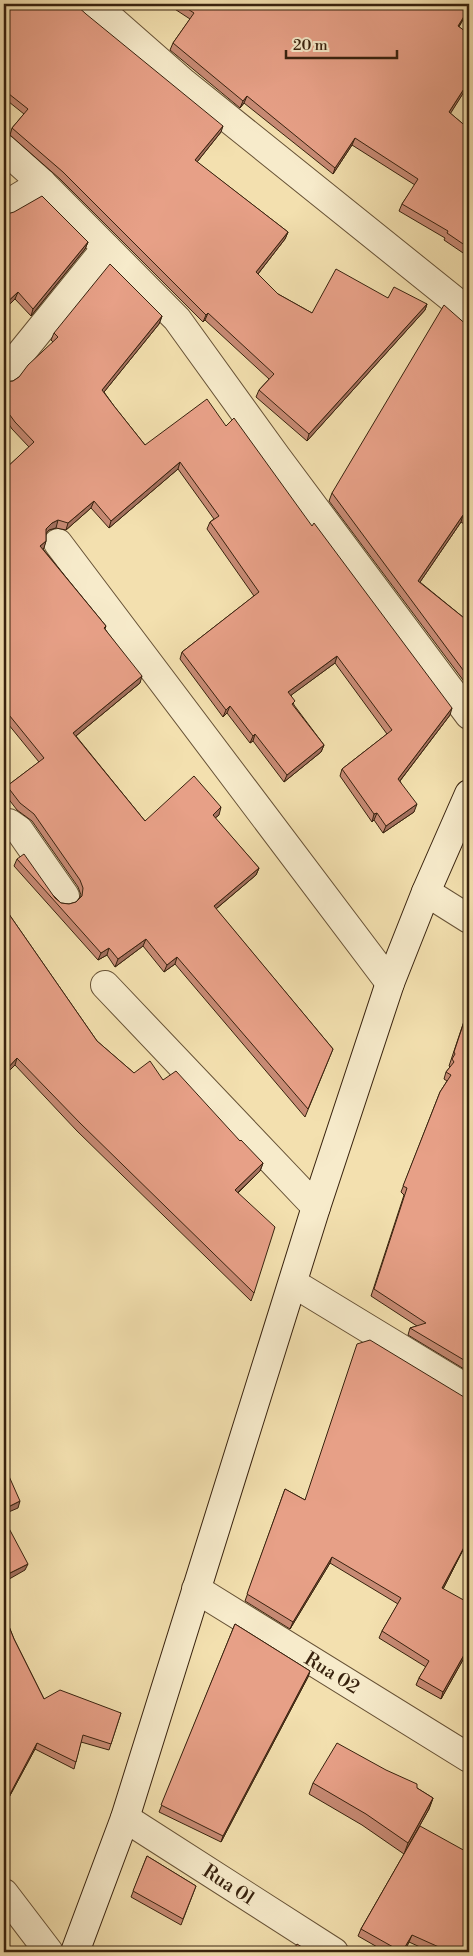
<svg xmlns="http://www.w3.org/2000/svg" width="473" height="1956" font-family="'Libre Bodoni',serif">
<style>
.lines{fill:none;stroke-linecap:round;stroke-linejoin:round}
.street-casing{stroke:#675236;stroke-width:30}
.secondary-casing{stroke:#38220e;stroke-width:30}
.street{stroke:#f7ebcb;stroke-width:28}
.secondary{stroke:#f7ebcb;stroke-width:28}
.wall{fill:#c78a74;stroke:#38220e}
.shaded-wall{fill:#a2705e;stroke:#38220e}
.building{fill:#e7a087;stroke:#38220e}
.labels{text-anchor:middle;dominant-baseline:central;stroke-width:4.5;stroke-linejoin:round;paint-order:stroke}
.street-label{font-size:19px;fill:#38220e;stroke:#f7ebcb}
</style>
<rect width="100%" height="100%" fill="#f3e0af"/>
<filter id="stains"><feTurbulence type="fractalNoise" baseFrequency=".004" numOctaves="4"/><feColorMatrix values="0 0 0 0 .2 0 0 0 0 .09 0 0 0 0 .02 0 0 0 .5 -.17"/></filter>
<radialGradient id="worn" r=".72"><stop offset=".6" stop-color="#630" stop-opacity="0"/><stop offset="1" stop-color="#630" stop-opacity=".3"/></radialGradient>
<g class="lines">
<!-- street casing -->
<g class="street-casing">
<g id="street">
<path d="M94,4l90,79 285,229"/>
<path d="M4,149l38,34 135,136 99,137 193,259"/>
<path d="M4,206l38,-23"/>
<path d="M4,374l102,-126"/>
<path d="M58,543l332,440"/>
<path d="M4,823h5l10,7 46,66"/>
<path d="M426,892l43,27"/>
<path d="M105,985l211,222"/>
<path d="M293,1283l176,107"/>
<path d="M196,1589l273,169"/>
<path d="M125,1818l209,134"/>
<path d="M4,1893l45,59"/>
</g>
</g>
<!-- secondary casing -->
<g class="secondary-casing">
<path id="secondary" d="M75,1952l50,-134 191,-611 74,-224 36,-91 43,-98"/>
</g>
<!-- street -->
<use href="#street" class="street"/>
<!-- secondary -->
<use href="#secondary" class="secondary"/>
</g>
<!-- wall -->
<g class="wall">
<path d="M4,4l217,128 -24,30 91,70 -3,7 -27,35 20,20 34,19 76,-15 39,6 -2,6 -118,131 -51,-44 3,-7 10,-11 -64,-59 -2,2 -143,-143 -50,-44 2,-7 12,-14 -20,-16z"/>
<path d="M167,4h291l7,12 -6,11 10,7v50l-19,29 19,16v128l-25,-17 1,-2 -46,-27 3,-7 13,-19 -63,-40 -19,29 -89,-71 -4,5 -70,-58 3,-7 17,-24z"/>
<path d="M4,214l84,28 -3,7 -54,67 -16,-17z"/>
<path d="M162,316l-3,8 -55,68 10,14 31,39 81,-19 224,289 -50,66 14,31 -31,21 -9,-13 -2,2 -32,-46 2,-7 45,-35 -52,-71 -44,32 3,10 30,40 -3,7 -37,30 -31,-41 -3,2 -23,-30 -4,4 -43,-58 2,-7 72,-56 -47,-67 3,-7 4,-3 -36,-50 -69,59 -18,-20 -25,22 -10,-2 -7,2 -3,3v8l-3,8 63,77 -1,3 35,54 -64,53 69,85 74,-6 -4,3 44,50 -3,7 -40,34 117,140 -28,68 -130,-153 -11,8 -21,-26 -28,21 -8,-12 -9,5 -84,-94 3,-7 44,44 8,1 7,-2 4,-5 1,-2 -3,-8 -46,-66 -15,-11 -13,-17 3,-7 32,-24 -35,-43v-249l25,-23 -17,-18 -8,-12v-35l9,-1 6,-4 34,-35 -2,-2 3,-7z"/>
<path d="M469,327v30l-2,2 2,1v157l-5,7 -3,-2 -41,60 49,40v66l-140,-187 3,-8z"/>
<path d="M4,907l93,134 37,32 29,7 77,61 23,22 -3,8 -22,22 16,100 -3,8 -174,-170 -62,-66 -11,11z"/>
<path d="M469,1006v366l-61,-37 2,-7 7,-2 -46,-30 33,-101 -3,-3 39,-100 7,-11 -3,-2 2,-7 4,-5 -1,-1z"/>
<path d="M464,1397l5,1v148l-3,-2 -23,45 26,60 -28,50 -25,-14 3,-7 7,-11 -47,-29 3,-7 16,-27 -68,-41 -40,66 -45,-28 40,-112 20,11z"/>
<path d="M4,1614l10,25 30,60 77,14 -12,37 -28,-8 -7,27 -39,-20 -28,52 -3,2z"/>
<path d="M235,1624l75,47 -2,6 -87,165 -62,-30z"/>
<path d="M313,1783l104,5 16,10 -4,11 -17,30 57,113h-38l-22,-10 -5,10h-18l-28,-16 3,-7 43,-75 -42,-29 -53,-31z"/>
<path d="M147,1856l49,30 -15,39 -50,-28z"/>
</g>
<!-- shaded-wall -->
<g class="shaded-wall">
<path d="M468,10l-3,6 -10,17 3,-7z"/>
<path d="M469,81v3l-22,35 2,-7z"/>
<path d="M247,96l-3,7 -4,5 3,-7z"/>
<path d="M223,126l-2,6 -28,35 2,-7z"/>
<path d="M355,138l-3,7 -19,29 2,-6z"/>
<path d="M288,232l-3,7 -31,40 2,-7z"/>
<path d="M88,242l-3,7 -54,67 2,-7z"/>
<path d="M18,292l-3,7 -11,11v-5z"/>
<path d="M427,304l-2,6 -118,131 2,-7z"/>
<path d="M208,313l-3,7 -2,2 3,-7z"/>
<path d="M162,316l-3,8 -59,73 2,-7z"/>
<path d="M469,352v5l-8,7 3,-7z"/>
<path d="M180,462l-2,7 -69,59 2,-7z"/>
<path d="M94,501l-3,7 -25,22 2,-7z"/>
<path d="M469,514v3l-5,7 3,-7z"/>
<path d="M463,515l-2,7 -45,66 2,-7z"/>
<path d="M58,520l-2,8 -7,2 -5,6 2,-7 6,-6z"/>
<path d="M46,541l-2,7 -6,5 2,-7z"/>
<path d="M337,656l-2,7 -49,36 2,-7z"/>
<path d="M142,676l-2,7 -69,57 2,-7z"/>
<path d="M230,706l-3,7 -4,4 3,-7z"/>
<path d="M452,708l-2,7 -54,71 2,-7z"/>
<path d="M255,734l-2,7 -3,2 3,-7z"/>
<path d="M324,745l-3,7 -37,30 3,-7z"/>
<path d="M417,804l-3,8 -31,21 3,-7z"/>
<path d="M221,807l-2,8 -9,7 3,-7z"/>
<path d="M377,813l-3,7 -2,2 2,-8z"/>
<path d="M259,868l-3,7 -45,38 3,-7z"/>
<path d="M146,939l-3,7 -28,21 3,-8z"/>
<path d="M109,948l-2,7 -9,5 3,-7z"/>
<path d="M177,957l-2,7 -11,8 3,-7z"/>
<path d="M17,1058l-2,7 -11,11v-4z"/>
<path d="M263,1163l-3,8 -28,27 3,-8z"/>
<path d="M20,1501l-2,7 -14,6v-5z"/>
<path d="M469,1537l-3,7 -26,51 2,-7z"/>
<path d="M332,1557l-2,6 -40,66 3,-7z"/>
<path d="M28,1564l-3,6 -21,12v-6z"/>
<path d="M469,1646v3l-28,50 2,-7z"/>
<path d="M310,1671l-2,6 -87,165 2,-6z"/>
<path d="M37,1743l-2,6 -28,52 -3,2v-5z"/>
<path d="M433,1798l-4,11 -25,45 4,-11z"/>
<path d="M412,1935l-3,7 -5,10h-2z"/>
</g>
<!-- building -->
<g class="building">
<path d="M4,4h71l11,10 137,112 -28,34 93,72 -32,40 22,22 34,19 24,-44 52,29 6,-11 33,17 -118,130 -50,-44 15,-16 -66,-61 -2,2 -143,-143 -51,-44 16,-19 -24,-19v-22l1,-1 -1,-1z"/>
<path d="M180,4h278l10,6 -10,16 11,8v47l-20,31 20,17v119l-22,-15 1,-2 -46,-27 16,-25 -63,-41 -20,30 -88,-72 -4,5 -70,-58 21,-30z"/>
<path d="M42,196l46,46 -55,67 -15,-17 -14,13v-91h3l7,-2z"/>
<path d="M110,264l52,52 -60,74 12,16 31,39 62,-46 19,27 8,-8 78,108 2,-3 138,185 -54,71 19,25 -31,22 -9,-13 -3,1 -32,-45 50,-39 -55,-74 -49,36 7,9 -3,3 32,41 -37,30 -32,-41 -2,2 -23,-30 -4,4 -44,-58 77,-60 -49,-70 9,-6 -39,-54 -69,59 -17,-20 -26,22 -10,-3 -6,3 -6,6v12l-6,5 66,80 -2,2 38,48 -69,57 72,88 49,-45 27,31 -8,8 46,53 -45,38 119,143 -25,60 -131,-152 -10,8 -21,-26 -28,20 -9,-11 -8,5 -84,-94 7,-5 31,44 6,5 8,1 7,-2 6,-6 1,-8 -3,-8 -46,-66 -14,-11 -13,-17 37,-28 -39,-48 -1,1v-241l30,-28 -19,-20 -11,-15v-25l9,-1 6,-4 9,-12 30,-28 -4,-4z"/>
<path d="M444,305l25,22v25l-5,5 5,3v154l-2,3 -4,-2 -45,66 51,41v56l-137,-185z"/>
<path d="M4,907l93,134 37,32 16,-12 13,19 13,-9 64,70 1,-1 22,23 -28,27 40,37 -21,66 -174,-170 -63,-65 -13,14z"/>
<path d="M469,1007v356l-59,-35 16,-5 -52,-34 33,-101 -4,-2 37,-94 11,-17 -5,-3 8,-10 -2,-3 3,-5 -1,-2z"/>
<path d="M370,1340l94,57 5,1v140l-27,50 27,15v43l-26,46 -24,-14 10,-17 -47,-30 19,-33 -69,-41 -39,65 -46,-28 38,-105 20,11 52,-156z"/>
<path d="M4,1465l16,36 -16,8z"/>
<path d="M4,1519l24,45 -24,12z"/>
<path d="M4,1614l10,25 30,60 16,-9 61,23 -10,31 -28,-9 -7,27 -39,-19 -27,51 -6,4z"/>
<path d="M235,1624l75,47 -87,165 -62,-31z"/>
<path d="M337,1743l49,27 31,14v4l16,10 -25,45 -42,-29 -53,-31z"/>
<path d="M420,1826l47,26 2,-3v103h-19l-38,-17 -10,17 -41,-23z"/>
<path d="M147,1856l49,30 -13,33 -50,-28z"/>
<path d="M297,1944l13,8h-18z"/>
</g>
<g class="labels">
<!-- street labels -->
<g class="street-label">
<text transform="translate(332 1673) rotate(32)">Rua 02</text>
<text transform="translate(229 1885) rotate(33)">Rua 01</text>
</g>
</g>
<!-- margin -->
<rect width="473" height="1956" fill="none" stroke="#f3e0af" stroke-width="20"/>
<rect x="5" y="5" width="463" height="1946" fill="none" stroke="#38220e" stroke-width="2.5"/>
<rect x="10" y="10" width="453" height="1936" fill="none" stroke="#38220e"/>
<!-- scale -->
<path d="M286 50v8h111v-8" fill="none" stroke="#38220e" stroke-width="2.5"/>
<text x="293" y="50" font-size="15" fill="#38220e" stroke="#f7ebcb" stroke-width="4" paint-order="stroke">20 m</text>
<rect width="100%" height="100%" filter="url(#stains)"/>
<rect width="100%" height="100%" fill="url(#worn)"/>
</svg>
